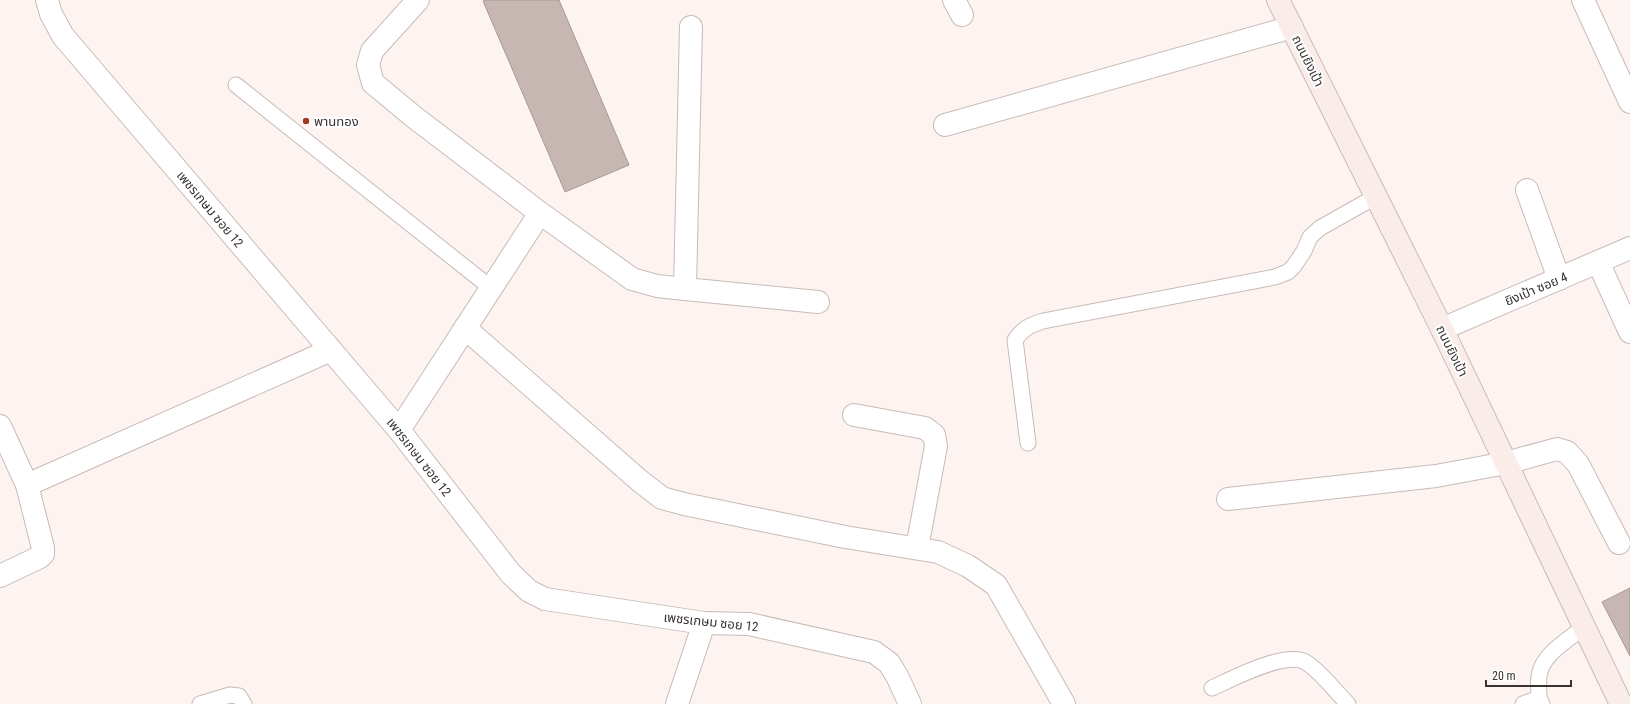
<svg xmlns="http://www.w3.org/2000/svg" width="1630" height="704" font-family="'Roboto Condensed','Noto Sans Thai',sans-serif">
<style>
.building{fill:#c6b7b3;stroke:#a79895}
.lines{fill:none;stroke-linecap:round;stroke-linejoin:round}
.lane-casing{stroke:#c9bab6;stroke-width:17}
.street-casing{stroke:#c9bab6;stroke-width:24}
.secondary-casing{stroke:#c9bab6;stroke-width:24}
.lane{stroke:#fff;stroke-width:15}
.street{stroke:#fff;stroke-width:22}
.secondary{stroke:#faece9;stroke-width:22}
.poi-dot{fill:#a13821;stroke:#fff;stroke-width:1.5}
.labels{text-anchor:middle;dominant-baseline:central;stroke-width:4;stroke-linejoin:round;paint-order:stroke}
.street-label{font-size:13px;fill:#383231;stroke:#fff}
.poi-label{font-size:13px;fill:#383231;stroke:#fff;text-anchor:start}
</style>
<rect width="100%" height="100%" fill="#fdf4f2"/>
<!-- building -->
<g class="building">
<path d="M486,0h73l70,165 -64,27 -82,-191z"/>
<path d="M1630,588v68l-28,-54z"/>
</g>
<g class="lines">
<!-- lane casing -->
<g class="lane-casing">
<g id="lane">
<path d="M236,85l255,203"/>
<path d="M1028,443l-13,-103c7,-11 15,-15 28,-19l232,-44 13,-5 6,-6 10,-15 6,-14 10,-9 55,-31"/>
<path d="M1212,688c20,-9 76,-39 95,-25 15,10 28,28 41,41"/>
<path d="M1539,698c0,-7 -1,-15 0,-22 3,-22 29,-36 45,-49"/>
<path d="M200,704l30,-9 9,1 5,8"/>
<path d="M1523,704l16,-6 3,6"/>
</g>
</g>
<!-- street casing -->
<g class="street-casing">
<g id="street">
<path d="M47,0l4,14 12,22 336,394 112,144 18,17 16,8 159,24 45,1 125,28 15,11 8,13 13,28"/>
<path d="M418,0l-46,51 -4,14 5,18 41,34 126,96 92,66 25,7 28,3"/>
<path d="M954,0l8,15"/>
<path d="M1583,0l47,102"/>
<path d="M691,27l-6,262 133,13"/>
<path d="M945,125l347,-98"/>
<path d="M1527,190l32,89"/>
<path d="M1598,262l32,70"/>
<path d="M465,328l175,153 22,17 22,6 161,33 93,15 30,14 28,19 68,119"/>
<path d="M1442,329l188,-81"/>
<path d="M854,415l71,13 9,7 2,11 -19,102"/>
<path d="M0,426l27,59 16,63v6l-3,3 -40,19"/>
<path d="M399,430l141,-217"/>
<path d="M27,485l304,-135"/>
<path d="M1228,499l208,-23 70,-13 51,-14 10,3 11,12 41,79"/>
<path d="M677,704l27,-81"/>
</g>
</g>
<!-- secondary casing -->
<g class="secondary-casing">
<path id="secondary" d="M1278,0l164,329 179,375"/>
</g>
<!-- lane -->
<use href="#lane" class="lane"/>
<!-- street -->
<use href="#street" class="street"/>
<!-- secondary -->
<use href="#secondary" class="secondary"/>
</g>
<!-- markers -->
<circle class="poi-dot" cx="306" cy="121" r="4"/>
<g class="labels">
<!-- street labels -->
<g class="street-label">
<text transform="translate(1308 61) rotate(64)">ถนนยิงเป้า</text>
<text transform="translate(210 209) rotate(50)">เพชรเกษม ซอย 12</text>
<text transform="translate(1536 289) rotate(-23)">ยิงเป้า ซอย 4</text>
<text transform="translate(1452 351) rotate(64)">ถนนยิงเป้า</text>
<text transform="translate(419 457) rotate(52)">เพชรเกษม ซอย 12</text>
<text transform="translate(711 622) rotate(6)">เพชรเกษม ซอย 12</text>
</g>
<!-- poi labels -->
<g class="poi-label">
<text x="314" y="121">พานทอง</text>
</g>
</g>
<!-- scale -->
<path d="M1486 680v6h85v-6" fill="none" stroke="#383231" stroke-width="2"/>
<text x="1492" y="680" font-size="12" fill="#383231" stroke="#ffffff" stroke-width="3" paint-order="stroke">20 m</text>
</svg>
